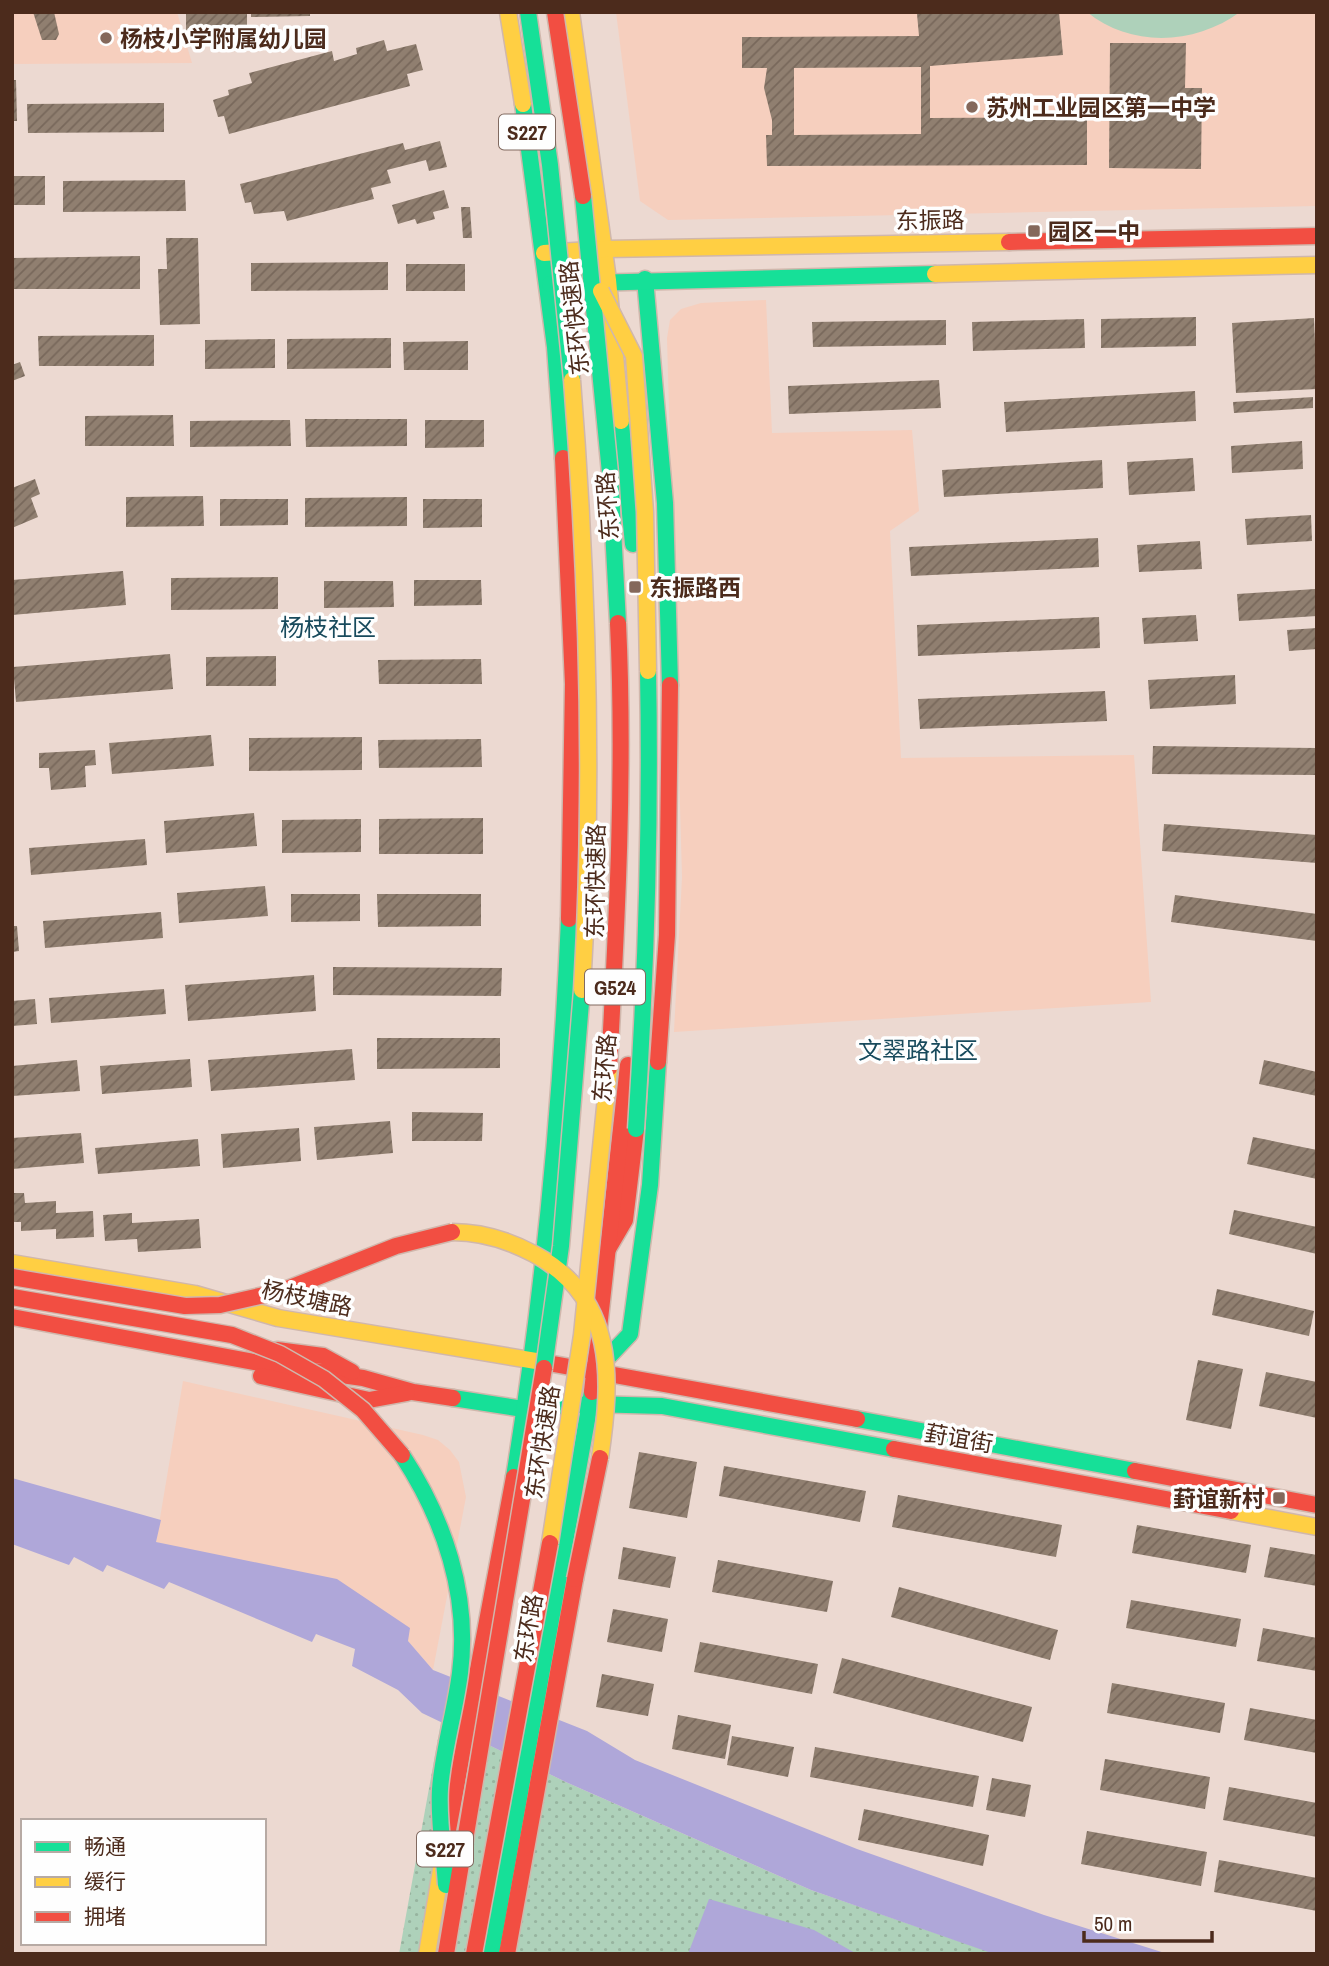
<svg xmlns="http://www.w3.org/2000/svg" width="1329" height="1966" font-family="'Archivo Narrow','Noto Sans SC',sans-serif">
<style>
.built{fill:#f6cfbe}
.green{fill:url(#green-dots)}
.pitch{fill:#aed1ba}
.water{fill:#afa7d9}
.building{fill:url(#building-hatch);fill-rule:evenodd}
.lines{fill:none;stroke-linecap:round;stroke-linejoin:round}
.fast-casing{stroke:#d0b7ac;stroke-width:19}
.slow-casing{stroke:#d0b7ac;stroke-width:19}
.jam-casing{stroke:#d0b7ac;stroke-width:19}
.fast{stroke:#16e098;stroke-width:16}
.slow{stroke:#ffcf43;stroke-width:16}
.jam{stroke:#f24e42;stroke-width:16}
.fast-bridge-casing{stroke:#d0b7ac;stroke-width:19;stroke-linecap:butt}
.slow-bridge-casing{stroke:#d0b7ac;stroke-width:19;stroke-linecap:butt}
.jam-bridge-casing{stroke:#d0b7ac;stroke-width:19;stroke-linecap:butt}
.fast-bridge{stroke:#16e098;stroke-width:16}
.slow-bridge{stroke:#ffcf43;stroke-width:16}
.jam-bridge{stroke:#f24e42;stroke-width:16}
.poi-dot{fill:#84685b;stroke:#fefefe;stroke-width:2.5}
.labels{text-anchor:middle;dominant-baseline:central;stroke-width:7;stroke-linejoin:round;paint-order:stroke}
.shield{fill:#fefefe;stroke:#816a60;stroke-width:2}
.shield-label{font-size:21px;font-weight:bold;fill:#4c2b1c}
.poi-label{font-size:23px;font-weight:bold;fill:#4c2b1c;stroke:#fefefe;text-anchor:start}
.street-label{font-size:23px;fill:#4c2b1c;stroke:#fefefe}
.neighbourhood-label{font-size:24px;fill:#184a5c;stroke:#fefefe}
</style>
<defs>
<pattern id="green-dots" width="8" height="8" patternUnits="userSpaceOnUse" patternTransform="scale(1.75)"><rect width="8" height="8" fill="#aed1ba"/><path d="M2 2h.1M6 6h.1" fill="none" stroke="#97b49f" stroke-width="1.8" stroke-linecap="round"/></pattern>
<pattern id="building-hatch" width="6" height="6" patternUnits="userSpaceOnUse" patternTransform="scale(1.75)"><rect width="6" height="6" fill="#907f70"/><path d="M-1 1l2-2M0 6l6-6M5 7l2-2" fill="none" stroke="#78685b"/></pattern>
</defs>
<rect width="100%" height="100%" fill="#ecd9d1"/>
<!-- built -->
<g class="built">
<path d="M12,12h165l15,51 -180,1z"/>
<path d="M616,12h701v194l-649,14 -28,-19z"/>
<path d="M766,300l6,133 140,-3 7,81 -29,20 11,227 233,-3 17,247 -477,30 8,-155 -15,-539 3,-18 11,-11 20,-6z"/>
<path d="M183,1381l240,54 15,5 12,10 9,12 7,35 -33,173 -25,-29 -190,-84 -62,-15z"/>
</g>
<!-- green -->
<path class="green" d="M441,1722l127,61 243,107 185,64h-597z"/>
<!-- pitch -->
<path class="pitch" d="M1087,12h153c-45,33 -109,36 -153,0z"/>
<!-- water -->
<g class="water">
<path d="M12,1478l149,42 -5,22 181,37 73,49 -2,13 25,29 154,61 48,29 222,89 187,66 124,39h-174l-183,-64 -243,-107 -146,-70 -24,-23 -46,-24 3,-17 -39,-15 -4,8 -143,-60 -5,7 -57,-24 -4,7 -29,-15 -5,8 -57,-21z"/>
<path d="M709,1899l105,31 43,24h-169z"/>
</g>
<!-- building -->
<g class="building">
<path d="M33,12h21l5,22 -3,6h-14z"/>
<rect x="186" y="12" width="61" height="19"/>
<path d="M251,12h59v4l-59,1z"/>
<path d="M934,12h125l4,43 -133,11v52l157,-1v48l-320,1 -1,-31h6v-15l-8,-32 3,-20h-25v-31l177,-1 -2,-22zM921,67v67l-127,1v-67z"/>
<path d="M384,40l3,11 29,-7 7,26 -16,4 3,12 -181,48 -5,-18 -6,1 -5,-17 16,-5 -1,-5 24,-7 -3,-10 83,-22 2,10 23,-7 -1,-6z"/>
<path d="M1110,43h76l-1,45h17l-1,81 -92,-1z"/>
<path d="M12,80h4l1,41h-5z"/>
<path d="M164,103v29l-136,1 -1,-29z"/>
<path d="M440,141l7,26 -18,4 -3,-11 -39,10 4,13 -20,5 3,11 -87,22 -3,-10 -30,3 -3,-12 -6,1 -5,-19 163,-41 2,7z"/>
<rect x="12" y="176" width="33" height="29"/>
<path d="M185,180l1,31 -123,1v-31z"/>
<path d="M444,190l5,18 -16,4 2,7 -18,5 -2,-5 -17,5 -6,-19z"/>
<path d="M461,207h9l2,31h-9z"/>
<path d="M166,238h32l2,86 -40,1 -2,-56h9z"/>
<path d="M140,256v33h-128v-31z"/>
<path d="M388,262v28l-137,1v-28z"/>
<rect x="406" y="264" width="59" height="27"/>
<path d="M1196,317v29l-95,2v-29z"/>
<path d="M1314,318l3,71 -81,4 -4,-70z"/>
<path d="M1084,319l1,29 -112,3 -1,-29z"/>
<path d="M946,320v25l-133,2 -1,-25z"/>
<path d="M154,335v31h-115l-1,-30z"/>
<path d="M391,338v30l-104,1v-30z"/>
<path d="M275,339v29l-70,1v-29z"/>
<path d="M468,341v29h-64l-1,-28z"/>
<path d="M20,362l5,14 -13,5v-16z"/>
<path d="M939,380l2,28 -152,6 -1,-28z"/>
<path d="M1195,391l1,30 -190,11 -2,-30z"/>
<path d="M1313,397v11l-79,5 -1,-11z"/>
<path d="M173,415l1,31h-89v-30z"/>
<path d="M305,419h102v27l-101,1z"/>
<path d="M290,420l1,26 -101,1v-26z"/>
<path d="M425,420h59v27l-59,1z"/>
<path d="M1302,441l1,28 -71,4 -1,-27z"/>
<path d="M1193,458l2,33 -66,4 -2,-33z"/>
<path d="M1102,460l1,28 -159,9 -2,-27z"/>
<path d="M35,479l5,15 -9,4 7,19 -26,11v-40z"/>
<path d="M203,496l1,30 -78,1v-30z"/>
<path d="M407,497v29l-102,1v-29z"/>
<path d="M220,499h68v26l-68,1z"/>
<path d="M423,499h59v28l-59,1z"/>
<path d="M1311,515l1,26 -65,4 -2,-26z"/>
<path d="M1098,538l1,29 -188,9 -2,-29z"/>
<path d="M1200,541l2,28 -63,3 -2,-27z"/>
<path d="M123,571l3,34 -114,10v-35z"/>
<path d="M278,577v32l-107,1v-32z"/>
<path d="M414,580h67l1,25 -68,1z"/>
<path d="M324,581h69l1,26 -70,1z"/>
<path d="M1315,589l2,27 -78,5 -2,-27z"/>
<path d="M1196,615l2,26 -54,3 -2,-26z"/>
<path d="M1099,617l1,31 -182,8 -1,-31z"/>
<path d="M1317,628v21l-28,2 -2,-21z"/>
<path d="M170,654l3,35 -157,13 -3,-35z"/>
<path d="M276,656v30h-70v-29z"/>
<path d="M481,659l1,25h-103l-1,-24z"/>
<path d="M1235,675l1,29 -86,5 -2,-29z"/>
<path d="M1105,691l2,30 -187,8 -2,-30z"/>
<path d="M211,735l3,31 -102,8 -3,-31z"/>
<path d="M362,737v33l-113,1v-33z"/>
<path d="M481,739l1,28 -103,1 -1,-28z"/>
<path d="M1153,746l164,2v27l-165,-1z"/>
<path d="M95,750l1,15 -11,1 1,21 -35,3 -2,-22h-10v-15z"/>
<path d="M254,813l3,33 -91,7 -2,-32z"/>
<path d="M483,818v36h-104v-35z"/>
<path d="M361,819v33l-79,1v-33z"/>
<path d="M1164,824l153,11v28l-155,-12z"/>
<path d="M145,839l2,26 -116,10 -2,-27z"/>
<path d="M265,886l3,30 -89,7 -2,-30z"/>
<path d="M291,894h69v27l-69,1z"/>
<path d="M377,894h104v32l-103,1z"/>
<path d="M1175,895l142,19v27l-146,-19z"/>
<path d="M161,912l2,26 -118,10 -2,-27z"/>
<path d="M12,926h5l2,25 -7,1z"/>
<path d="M333,967l169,1 -1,28 -168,-1z"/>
<path d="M314,975l2,36 -128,10 -3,-36z"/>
<path d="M164,989l2,25 -115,9 -2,-25z"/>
<path d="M35,999l2,25 -25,2v-25z"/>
<path d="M377,1038h123v30l-123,1z"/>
<path d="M352,1049l3,31 -144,11 -3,-31z"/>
<path d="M190,1059l2,28 -90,7 -2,-28z"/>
<path d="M77,1060l3,31 -68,5v-30z"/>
<path d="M1264,1060l53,12v24l-58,-12z"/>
<path d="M412,1112l71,1 -1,28h-70z"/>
<path d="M390,1121l3,32 -76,7 -3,-33z"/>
<path d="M299,1128l2,33 -78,7 -2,-34z"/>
<path d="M81,1133l3,30 -72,6v-31z"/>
<path d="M1253,1137l64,13v29l-70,-15z"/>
<path d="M198,1139l2,27 -102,8 -3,-26z"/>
<path d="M12,1193h12l1,10 31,-2v12l37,-2 1,26 -38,2v-10l-35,2v-9h-9z"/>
<path d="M1234,1210l83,17v27l-88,-20z"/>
<path d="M132,1213v10l67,-4 2,29 -63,4 -1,-13 -32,2 -2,-26z"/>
<path d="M1217,1289l97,22 -5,25 -97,-21z"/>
<path d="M1198,1360l45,9 -12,60 -45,-9z"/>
<path d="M1266,1372l51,10v36l-58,-12z"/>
<path d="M639,1452l58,10 -10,56 -58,-10z"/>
<path d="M724,1466l142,25 -6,31 -141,-26z"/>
<path d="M898,1495l164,30 -6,32 -164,-30z"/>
<path d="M1137,1525l114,20 -5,28 -114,-20z"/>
<path d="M623,1547l53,10 -6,31 -52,-9z"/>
<path d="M1270,1547l47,8v31l-53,-9z"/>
<path d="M718,1560l115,21 -6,31 -115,-20z"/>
<path d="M899,1587l159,43 -8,30 -159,-43z"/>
<path d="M1131,1600l110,19 -5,28 -110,-19z"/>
<path d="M613,1609l55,10 -6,33 -55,-10z"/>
<path d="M1263,1628l54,10v33l-60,-10z"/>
<path d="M700,1642l118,22 -6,30 -118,-22z"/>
<path d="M842,1658l190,49 -9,35 -190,-49z"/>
<path d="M602,1674l52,10 -6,32 -52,-9z"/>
<path d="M1112,1683l113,20 -5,30 -113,-20z"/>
<path d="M1250,1708l67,12v33l-73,-13z"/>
<path d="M678,1715l53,10 -6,34 -53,-10z"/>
<path d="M732,1736l62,11 -6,30 -61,-12z"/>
<path d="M815,1747l164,29 -6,31 -163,-30z"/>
<path d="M1105,1759l105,18 -5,32 -105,-19z"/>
<path d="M992,1778l39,7 -6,32 -39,-7z"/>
<path d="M1229,1787l88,16v34l-94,-17z"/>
<path d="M864,1809l125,26 -6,31 -125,-26z"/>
<path d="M1087,1831l120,21 -6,34 -120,-22z"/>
<path d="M1219,1860l98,18v33l-103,-19z"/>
</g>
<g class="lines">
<!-- fast casing -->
<g class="fast-casing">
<g id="fast">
<path d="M523,104l32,243 8,111"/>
<path d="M645,279l20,224 5,182"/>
<path d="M550,284l385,-10"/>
<path d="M621,421l12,123"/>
<path d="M597,1369l33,-35 20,-149 8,-123"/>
<path d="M453,1398l70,11 68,-5 71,2 232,43"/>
<path d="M857,1419l278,52"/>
<path d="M514,1477c30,-185 47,-371 55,-558"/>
<path d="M491,1954l101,-562"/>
</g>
</g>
<!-- slow casing -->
<g class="slow-casing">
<g id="slow">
<path d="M508,12l15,92"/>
<path d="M571,12l37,268 13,141"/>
<path d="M544,253l61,-4 404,-7"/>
<path d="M935,274l382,-9"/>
<path d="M12,1263l183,31 83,24 270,45"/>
<path d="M1231,1511l86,16"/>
<path d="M427,1954l15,-90"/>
</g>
</g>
<!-- jam casing -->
<g class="jam-casing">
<g id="jam">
<path d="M1009,242l308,-6"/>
<path d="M563,458l10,226 -4,235"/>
<path d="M658,1062l9,-127 3,-250"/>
<path d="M608,1249l17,-29 11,-91"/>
<path d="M12,1317l258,48 93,13 50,14 40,6"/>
<path d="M277,1350l46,6 29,16"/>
<path d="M548,1363l309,56"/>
<path d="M261,1376l108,24 38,-7"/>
<path d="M592,1392l36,-327"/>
<path d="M894,1449l337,62"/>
<path d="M1135,1471l182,34"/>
<path d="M448,1830l66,-353"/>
<path d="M507,1954l68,-375"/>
</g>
</g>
<!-- fast -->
<use href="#fast" class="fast"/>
<!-- slow -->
<use href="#slow" class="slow"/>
<!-- jam -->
<use href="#jam" class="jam"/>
<!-- fast-bridge casing -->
<g class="fast-bridge-casing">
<g id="fast-bridge">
<path d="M528,12l22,153 22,215"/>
<path d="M583,196l27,277 8,150"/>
<path d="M636,1129c10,-152 15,-305 12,-458"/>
<path d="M544,1368l17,-122 21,-256"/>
<path d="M402,1455c42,64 68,140 58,218 -5,39 -17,77 -20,116 -2,32 4,64 6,96"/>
</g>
</g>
<!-- slow-bridge casing -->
<g class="slow-bridge-casing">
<g id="slow-bridge">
<path d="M601,291l33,65 11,156 3,159"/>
<path d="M572,380c16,203 22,407 10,610"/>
<path d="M452,1232c29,0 56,8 82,22 82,44 78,123 66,204"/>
<path d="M550,1543l32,-208 27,-267"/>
</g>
</g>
<!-- jam-bridge casing -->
<g class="jam-bridge-casing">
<g id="jam-bridge">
<path d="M555,12l28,184"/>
<path d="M609,1068c8,-148 16,-297 9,-445"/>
<path d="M12,1277l173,29 35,-1 62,-14 114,-45 56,-14"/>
<path d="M12,1297l220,38 48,19 44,25 39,31 39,45"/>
<path d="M575,1579l25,-121"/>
<path d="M446,1954l98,-586"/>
<path d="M474,1954l76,-411"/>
</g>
</g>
<!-- fast-bridge -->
<use href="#fast-bridge" class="fast-bridge"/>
<!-- slow-bridge -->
<use href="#slow-bridge" class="slow-bridge"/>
<!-- jam-bridge -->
<use href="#jam-bridge" class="jam-bridge"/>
</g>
<!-- markers -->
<g class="poi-dot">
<circle cx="106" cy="38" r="7"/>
<circle cx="972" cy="107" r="7"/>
<rect x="1027" y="224" width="14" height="14" rx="3.5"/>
<rect x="628" y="580" width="14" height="14" rx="3.5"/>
<rect x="1272" y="1491" width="14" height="14" rx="3.5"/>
</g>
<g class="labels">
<!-- shield labels -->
<g class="shield">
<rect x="499" y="114.5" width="56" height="35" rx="5"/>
<rect x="585" y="969.5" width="60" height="35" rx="5"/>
<rect x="417" y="1831.5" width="56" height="35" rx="5"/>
</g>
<g class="shield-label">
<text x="527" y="132">S227</text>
<text x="615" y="987">G524</text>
<text x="445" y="1849">S227</text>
</g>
<!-- poi labels -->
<g class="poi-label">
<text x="120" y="38">杨枝小学附属幼儿园</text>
<text x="986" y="107">苏州工业园区第一中学</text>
<text x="1048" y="231">园区一中</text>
<text x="649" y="587">东振路西</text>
<text x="1265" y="1498" text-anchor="end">葑谊新村</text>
</g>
<!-- street labels -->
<g class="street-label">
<text transform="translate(930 220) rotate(-1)">东振路</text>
<text transform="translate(574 318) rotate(-96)">东环快速路</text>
<text transform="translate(607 506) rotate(-94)">东环路</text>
<text transform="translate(595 881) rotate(-89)">东环快速路</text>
<text transform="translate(604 1068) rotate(-85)">东环路</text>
<text transform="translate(307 1298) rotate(12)">杨枝塘路</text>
<text transform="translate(959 1438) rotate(10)">葑谊街</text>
<text transform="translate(542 1442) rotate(-81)">东环快速路</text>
<text transform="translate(528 1628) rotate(-80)">东环路</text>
</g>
<!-- neighbourhood labels -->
<g class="neighbourhood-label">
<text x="328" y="627">杨枝社区</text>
<text x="918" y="1050">文翠路社区</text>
</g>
</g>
<!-- border -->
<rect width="1329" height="1966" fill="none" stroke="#4c2b1c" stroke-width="28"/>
<!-- legend -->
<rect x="21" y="1819" width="245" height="126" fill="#fefefe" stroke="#b7aaa4" stroke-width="2"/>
<rect x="35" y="1842" width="35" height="10" fill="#16e098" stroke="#b7aaa4" stroke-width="2"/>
<text x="84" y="1854" font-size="21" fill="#4c2b1c">畅通</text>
<rect x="35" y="1877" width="35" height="10" fill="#ffcf43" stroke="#b7aaa4" stroke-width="2"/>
<text x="84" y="1889" font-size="21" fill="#4c2b1c">缓行</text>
<rect x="35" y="1912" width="35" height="10" fill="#f24e42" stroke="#b7aaa4" stroke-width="2"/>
<text x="84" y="1924" font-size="21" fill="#4c2b1c">拥堵</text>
<!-- scale -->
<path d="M1084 1931v10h128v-10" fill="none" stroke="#4c2b1c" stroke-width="3.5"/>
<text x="1094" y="1931" font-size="21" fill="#4c2b1c" stroke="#fefefe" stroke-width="5" paint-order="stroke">50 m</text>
</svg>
